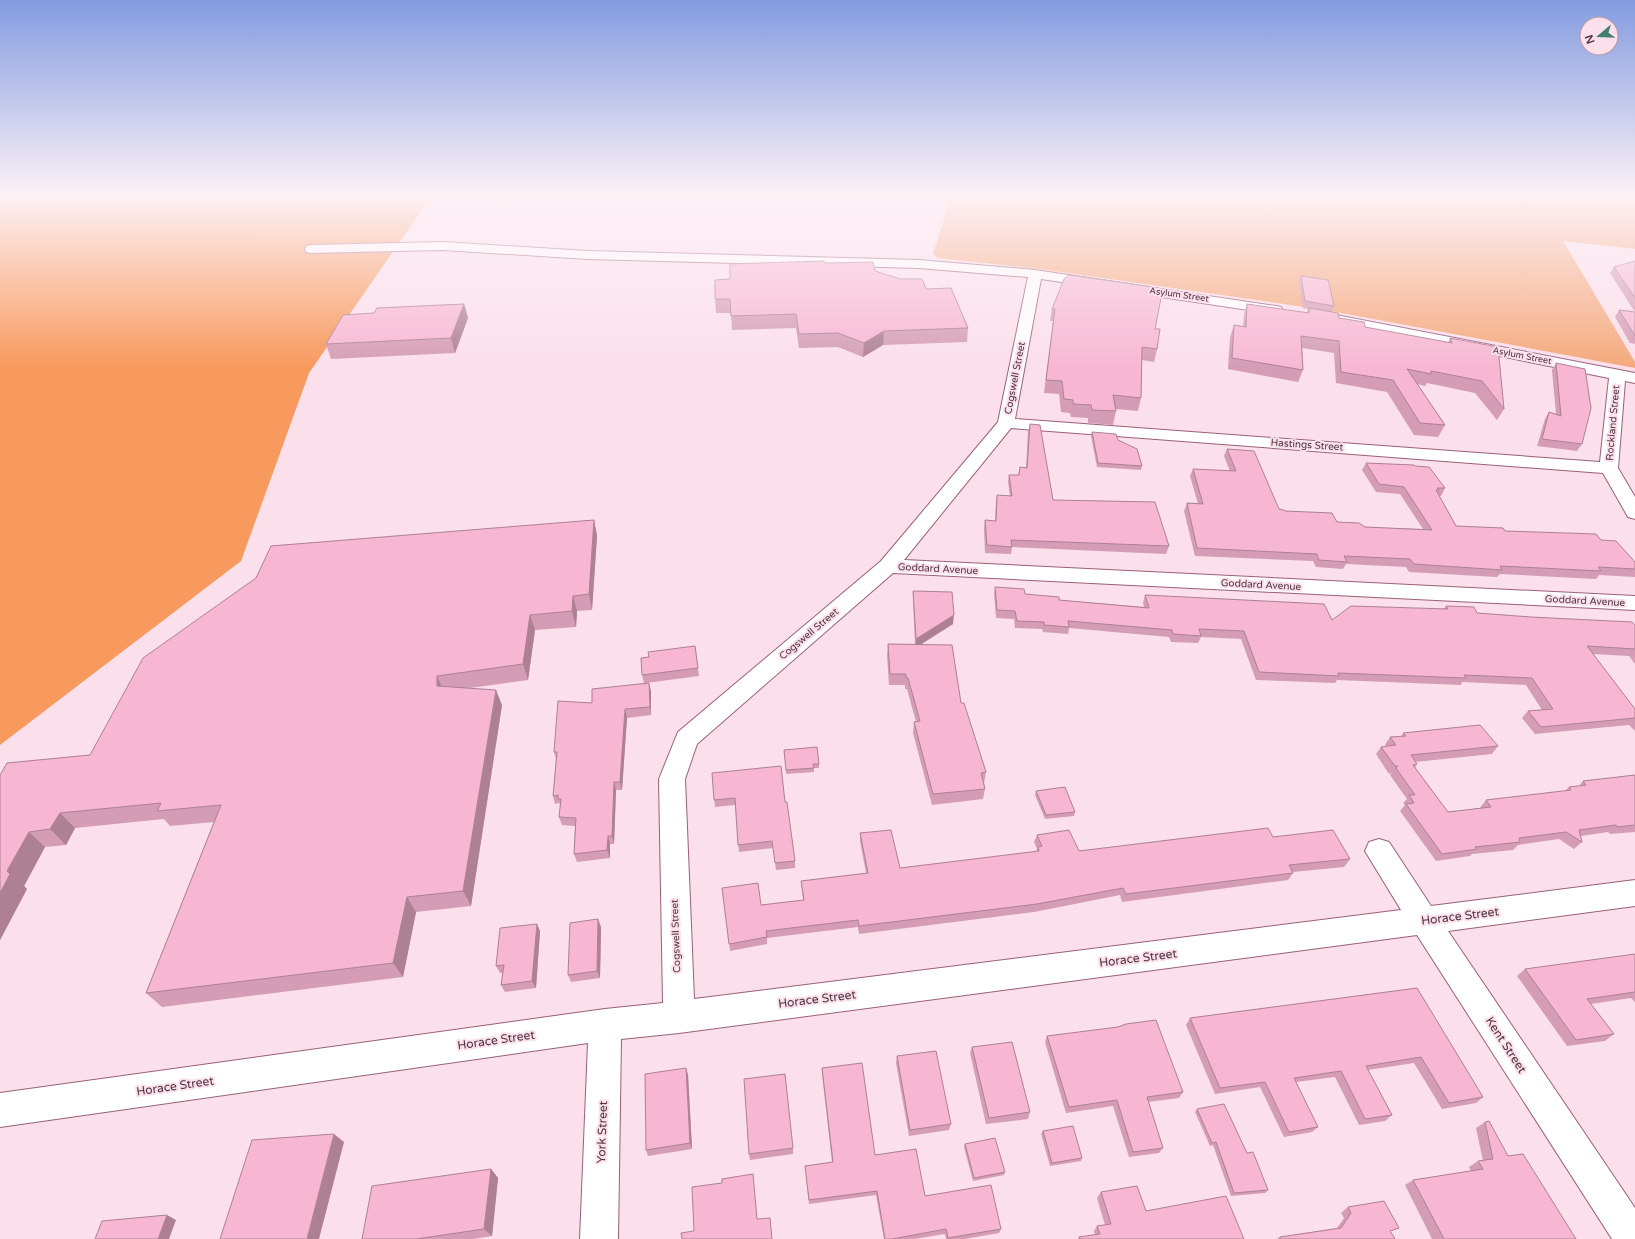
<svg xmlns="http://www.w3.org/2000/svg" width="1635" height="1239" font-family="'Varela Round',sans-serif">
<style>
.green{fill:#f4a97b}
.forest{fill:#f8995d}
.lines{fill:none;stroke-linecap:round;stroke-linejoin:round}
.street-casing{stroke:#9a5f7a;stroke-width:2}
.street{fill:#fff;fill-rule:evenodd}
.wall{fill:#d49db5}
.shaded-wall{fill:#ad8093}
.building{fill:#f7b7d2;stroke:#ad8093}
.labels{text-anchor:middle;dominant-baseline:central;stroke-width:4;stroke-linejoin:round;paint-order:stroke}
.far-street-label{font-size:9px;fill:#4d333e;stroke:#fbdfeb}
.street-label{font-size:10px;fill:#4d333e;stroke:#fbdfeb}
.near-street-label{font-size:12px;fill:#4d333e;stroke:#fbdfeb}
</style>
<rect width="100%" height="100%" fill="#fbdfeb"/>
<!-- green -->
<path class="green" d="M952,195h683v54l-72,-8 72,121v6l-310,-58 -278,-40 -109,-12 -5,-4z"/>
<!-- forest -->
<path class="forest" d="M0,195h432l-123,178 -68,188 -241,184z"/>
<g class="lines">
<!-- street casing -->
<g class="street-casing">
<path id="street" d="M443,242l145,9 331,9 116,10 241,36 5,1 2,3 -2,3 -5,1 -235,-35 -26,140 585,43 9,-84 -273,-55 -5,-1 -2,-3 2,-3 5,-1 299,58v10l-10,-2 -7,87 17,29v22l-7,-2 -25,-44 -592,-45 -107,132 731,36v14l-742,-37 -196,171 -12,35 9,220 707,-89 -36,-59 4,-9 10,-3 10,3 42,64 204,-26v26l-187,25 187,277v31h-23l-195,-304 -738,98 -58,6 -3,200h-38l8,-196 -588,84v-34l605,-84 58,-6 -4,-224 19,-47 203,-171 117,-139 30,-145 -109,-9 -331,-9 -145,-9 -132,3 -5,-1 -1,-3 1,-3 5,-1z"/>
</g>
<!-- street -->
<use href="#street" class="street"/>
</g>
<!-- wall -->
<g class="wall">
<path d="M1635,261v51l-25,-39 4,-6z"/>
<path d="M825,263l50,8 51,18 42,39 -1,14 -84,3 -20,12 -25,-10 -39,1 -3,-20 -64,2 -1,-17h-15l-1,-14 15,-20z"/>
<path d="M1301,276l33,30 -3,6 8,6 26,9 83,16 2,-5 54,71 -7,11 -22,-27 -48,-10 -2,3 -8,-2 28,41 -7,12 -24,-2 -27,-43 -51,-9 -2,-30 -32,-5 1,22 -5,12 -70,-13 2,-32 4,-12 9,2 1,-12 3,-11 60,9 1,-4 -5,-1 -4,-25z"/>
<path d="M1152,292l3,37 2,20 -3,13 -12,-2 -1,38 -3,13 -22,-2v2l-3,14 -25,-2v-5l-17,-1 -1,-4 -9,-1 -2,-18 -15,-1 9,-72h-3l2,-12z"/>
<path d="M464,304l4,14 -13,35 -124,6 -5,-15 48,-31z"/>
<path d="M1619,310l16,2v32l-5,-1 -15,-26z"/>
<path d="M1556,363l26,81 -5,7 -40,-5 8,-27 4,-7 7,2 -4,-44z"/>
<path d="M1030,424l23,76 116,46 -3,8 -154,-7 -1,7 -26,-1 -1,-25 1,-8 10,1 1,-19 1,-7 13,1 -2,-14 1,-7h9l2,-8 6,1 2,-37z"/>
<path d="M1092,432l26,8 24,26 -1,4 -44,-3 -6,-31z"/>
<path d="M1227,449l52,60 6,2 52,11 28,5 58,2 -23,-35 -24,-2 -14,-22 4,-7 49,3 30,22 -4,8h-2l17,30 145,14 34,22v15l-36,-2 -3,4 -96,-5 -3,3 -88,-5 -3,-5 -60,-3 -3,5 -27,-2 -3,-6 -118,-5 -11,-45 3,-8 11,1 -8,-28 3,-7 37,2 -6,-15z"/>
<path d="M594,520l3,16 -5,74 -15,1 -1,16 -41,3 -7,50 -58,8 32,17 -31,201 -55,6 -13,65 -241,30 -16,-14 68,-171 -44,4 -6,-7 -89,9 -9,17 -21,2 -21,39 3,3 -27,51v-165l90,-20 166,-177z"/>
<path d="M995,587l30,7 34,6 85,7 -1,-4 2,-8 187,25 112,-11 2,-3 31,7 54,4 104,8v39l-6,-8 -36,-2 42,55v22l-6,-6 -94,9 -13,-16 6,-7 14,-1 -16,-25 -64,-3 -1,3 -124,-5 -2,3 -79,-3 -15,-41 -40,-2 -3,6 -27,-1 -2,-5 -100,-9 -1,6 -25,-2 -1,-3 -27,-1 -1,-9 -18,-1 -2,-24z"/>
<path d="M913,591l40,33 -33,21 41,58 25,69 -2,11 1,6 -2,10 -51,6 -19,-72 1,-11h2l-9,-33h-2v-4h-16l-2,-30 1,-11h27l-2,-44z"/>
<path d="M695,646l4,30 -53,7 5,8v24l-24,3 -5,72h-6l-2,54h-4v14l-33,4 -3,-8 1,-28 -13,-1 -3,-8 1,-12 -1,-2 -4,1 -2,-8 3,-37 -2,-7 38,-49 52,-20 -2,-8 7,-18z"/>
<path d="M1403,733l95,13 -6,8 -77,8 2,2 -2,4 33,44 32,-4 6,-8 79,-9 4,-4 10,-1 4,-5 52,-6v57l-25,2 -2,-2 -27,4 1,6 -8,7 -15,-10 -41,6 -5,5 -41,4 -2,2 -34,5 -36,-50 5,-6 -2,-2 4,-4 -17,-24 2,-2 -3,1 -13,-20 5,-7 5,-1 -1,-1 5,-8h11z"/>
<path d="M784,750l35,14v4h-5v4l-28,2z"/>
<path d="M712,773l73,29 10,59v7l-19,2 -3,-22 -34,4 -4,-47 -20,2z"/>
<path d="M1036,791l39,21 -1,4 -29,3 -10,-24z"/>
<path d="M860,833l40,35 136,-16 1,-3 -3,-7 3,-7 42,16 194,-14 77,22 -6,8 -51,5v1l-5,7 -166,22 -2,-7 -86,17 -175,22 -1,-7 -91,11v6l-37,7 -8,-63 39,17 42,-5 -2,-19 65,-8 -6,-32z"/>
<path d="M601,927l-1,51 -29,4 -3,-7z"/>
<path d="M540,931l-4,57 -31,4 -4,-7 2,-12h-3l-4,-7z"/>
<path d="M1635,954v48l-4,-4 -40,6 23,30 -9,7 -38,5 -50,-70 8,-7z"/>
<path d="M1417,988l66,109 -7,6 -34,6 -28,-46 -46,7 24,45 -7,6 -26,4 -24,-48 -39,5 22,45 -6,5 -28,5 -24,-50 -45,7 -29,-69 4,-7z"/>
<path d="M1047,1036l136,56 -4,6 -31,4 15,46 -4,5 -30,4 -16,-51 -47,7 -21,-71z"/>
<path d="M972,1047l58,65 -2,7 -42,5 -16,-71z"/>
<path d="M897,1056l54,68 -2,6 -40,6 -13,-73z"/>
<path d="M686,1068l2,7 4,74 -44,7 -2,-6z"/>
<path d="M822,1068l53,87 50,41 76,33 -2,4 -34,6h-19l-1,-5 -31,5h-30l-8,-44 -67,9 -4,-38 27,-4 -10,-89z"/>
<path d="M1197,1109l50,44 21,37 -3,3 -34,3 -18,-51 -3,1 -15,-34z"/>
<path d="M1485,1122l23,34 68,83h-144l-27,-54 8,-5 58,-9 -2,-4 9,-6h5l-7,-33z"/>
<path d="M1043,1131l39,27 -1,3 -31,5 -9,-32z"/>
<path d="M965,1144l40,28 -1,3 -31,6 -9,-34z"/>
<path d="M793,1148v6l-43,6 -1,-6z"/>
<path d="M491,1169l7,9 -6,58 -19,3h-111z"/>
<path d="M1101,1192l45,19 98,28h-166l1,-2 16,-2 -1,-4 3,-5 8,-1 -8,-27z"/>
<path d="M1348,1207l43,26 4,6h-118l3,-2 57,-9 7,-10 -3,-5z"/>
</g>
<!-- shaded-wall -->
<g class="shaded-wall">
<path d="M464,304l4,14 -13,35 -4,-15z"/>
<path d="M884,331l-1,14 -20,12 1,-14z"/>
<path d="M594,520l3,16 -5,74 -3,-16z"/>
<path d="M573,596l4,15 -1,16 -4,-16z"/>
<path d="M530,615l5,15 -7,50 -5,-16z"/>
<path d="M954,615l-1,9 -38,24 1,-9z"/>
<path d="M437,676l7,16 -7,-6z"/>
<path d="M649,683l2,8v24l-1,-8z"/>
<path d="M496,690l6,15 -31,201 -8,-15z"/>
<path d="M625,709l2,9 -5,72 -2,-8z"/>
<path d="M614,782l2,8 -2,54 -2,-8z"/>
<path d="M60,813l15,15 -9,17 -16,-16z"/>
<path d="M29,832l16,15 -21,39 3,3 -27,51v-47l7,-22z"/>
<path d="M608,836l2,8v14l-3,-8z"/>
<path d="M407,897l9,15 -13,65 -10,-14z"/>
<path d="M598,919l3,8 -1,51 -3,-7z"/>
<path d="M537,924l3,7 -4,57 -4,-7z"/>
<path d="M686,1068l2,7 4,74 -2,-6z"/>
<path d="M334,1134l10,8 -25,97h-12z"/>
<path d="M491,1169l7,9 -6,58 -8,-7z"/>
<path d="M167,1215l9,5 -7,19h-11z"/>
</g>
<!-- building -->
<g class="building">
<path d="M824,261l1,2 48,-1 2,9 25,8h22l4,10 25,-1 17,40 -84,3 -20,12 -26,-10 -39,1 -3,-20 -65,2 -1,-17h-15v-19l15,-1v-15z"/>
<path d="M1635,261v37l-21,-31z"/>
<path d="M1069,275l84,12 -1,5 10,1 -7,36h5l-3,20 -15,-2 -1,51 -28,-3 3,16 -24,-1 -1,-5 -18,-1v-4l-9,-1 -2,-18 -16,-1 9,-71h-3l12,-30z"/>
<path d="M1301,276l27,4 6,26 -29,-5z"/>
<path d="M464,304l-13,34 -125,6 17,-29 31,-2 3,-5z"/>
<path d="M1247,304l62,9v-5l29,5 1,5 25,4 1,5 87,16 -2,-5 48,9 6,62 -22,-28 -51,-10v3l-24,-5 38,56 -25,-2 -27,-43 -52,-8 -2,-31 -38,-5 2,34 -71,-12 2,-33 12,2z"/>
<path d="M1619,310l16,2v24z"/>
<path d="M1556,363l29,6 6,39 -9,36 -40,-5 7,-27 12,4z"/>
<path d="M1030,424l10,1 13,75 102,2 14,44 -158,-6 1,7 -25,-2 -2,-25 11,1 1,-26 15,1 -3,-21h10l1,-8 7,1z"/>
<path d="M1092,432l24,2 2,6 19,9 5,17 -44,-3z"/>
<path d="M1227,449l27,2 25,58 5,1 1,1 47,2 5,9 22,1 6,4 67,3 -28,-43 -25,-3 -13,-21 48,2 1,1 14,1 16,21h-8l2,2h-3l20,36 47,2 2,3 91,3 5,6 15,1 19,21v7l-37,-2 3,4 -101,-5 2,4 -88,-6 -4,-5 -66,-3 3,6 -28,-2 -2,-6 -120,-6 -10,-45 16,1 -10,-35 43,2z"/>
<path d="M594,520l-5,74 -16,2 -1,15 -42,4 -7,49 -86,12v10l59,4 -33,201 -56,6 -14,66 -247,30 75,-188 -64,6 4,-8 -101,10 -10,16 -21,3 -22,39 3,3 -10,19v-118l7,-12 83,-8 53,-97 113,-80 15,-32z"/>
<path d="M995,587l29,2 1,5 34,3v3l90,8 -4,-13 179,9 8,16 19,-14 97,3 -2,-3 28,1 3,6 54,4 101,5 3,3v24l-48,-3 48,63v9l-94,9 -13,-16 25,-2 -21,-31 -68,-3 2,3 -128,-5 1,3 -80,-4 -15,-41 -45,-2 2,7 -28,-2 -1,-4 -104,-9 1,6 -25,-2v-3l-27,-1 -2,-10 -18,-1z"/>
<path d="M913,591l39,1 2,23 -38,24z"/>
<path d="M888,644l64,1 9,58h3l22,69 -5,1 4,16 -52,5 -19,-72 6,-1 -12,-43h-2v-4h-16z"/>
<path d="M695,646l3,22 -56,7 -1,-17 8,-1 -1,-5z"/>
<path d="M649,683l1,24 -25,2 -5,73h-6l-2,54h-4l-1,14 -33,4 2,-36 -17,-1 2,-18h-3v-4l-5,1 4,-44h-3l4,-51 34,2v-14z"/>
<path d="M1480,725l18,21 -87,9 6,9 -4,1 35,47 43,-5 -5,-7 85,-10 -2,-3 17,-2 -3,-4 52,-6v50l-18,2 -1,-2 -37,5 3,12 -16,-10 -47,6 1,4 -45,5 2,2 -35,5 -36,-50 8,-1 -5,-8h6l-19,-27 2,-2h-3l-14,-19 15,-2 -6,-8 16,-1 -3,-3z"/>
<path d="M817,747l2,17h-6l1,4 -28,2 -2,-20z"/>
<path d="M781,766l4,36h2l8,59 -20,2 -3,-22 -34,4 -3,-47 -21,2 -2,-27z"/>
<path d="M1065,787l10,25 -29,3 -10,-24z"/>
<path d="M1268,828l5,9 60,-7 17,29 -61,6 4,8 -167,21 -3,-6 -86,16 -178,22 -1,-6 -92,11 1,6 -38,7 -7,-56 36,-5 3,22 43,-5 -3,-19 67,-8 -8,-40 31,-3 9,38 139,-17 -1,-4 4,-1 -5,-11 32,-5 10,21z"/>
<path d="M598,919l-1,52 -29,4 2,-52z"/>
<path d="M537,924l-5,57 -31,4 3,-20 -8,1 4,-38z"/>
<path d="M1635,954v38l-48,7 27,35 -38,6 -51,-71z"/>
<path d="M1417,988l66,109 -34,6 -28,-46 -55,9 26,49 -27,4 -24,-48 -47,7 24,49 -29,5 -24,-50 -45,6 -30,-70z"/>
<path d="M1156,1020l27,72 -36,5 16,51 -30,4 -16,-52 -48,7 -22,-71 71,-9 8,-3z"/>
<path d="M1012,1042l18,70 -41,6 -17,-71z"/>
<path d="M936,1051l15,73 -41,6 -13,-74z"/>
<path d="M862,1063l13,92 41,-6 9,47 66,-11 10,44 -53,9 -2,-9 -54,10h-7l-8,-48 -68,9 -4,-34 28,-4 -11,-94z"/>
<path d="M686,1068l4,75 -44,7 -1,-76z"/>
<path d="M785,1074l8,74 -44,6 -5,-75z"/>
<path d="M1224,1104l23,49 6,-1 15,38 -34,3 -18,-51 -4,1 -15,-34z"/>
<path d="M1489,1121l19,35 15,-2 53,85h-132l-31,-59 70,-11 -5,-8 15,-2 -8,-37z"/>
<path d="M1073,1126l9,32 -30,5 -9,-32z"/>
<path d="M334,1134l-27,105h-87l32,-99z"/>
<path d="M995,1138l10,34 -31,6 -9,-34z"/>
<path d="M491,1169l-7,60 -68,10h-54l10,-53z"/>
<path d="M753,1174l4,45 13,-1 2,21h-90l-1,-6 13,-2 -2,-44 30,-4v-4z"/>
<path d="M1137,1186l9,25 80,-15 18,43h-164l-1,-2 21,-3 -3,-8 14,-2 -10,-32z"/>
<path d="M1384,1201l15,27 -9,3 5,8h-115v-2l61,-9 10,-15 -3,-6z"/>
<path d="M167,1215l-9,24h-63l7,-18z"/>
</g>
<!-- sky -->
<linearGradient id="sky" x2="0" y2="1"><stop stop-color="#839ce1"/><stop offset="0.53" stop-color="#fdf1f6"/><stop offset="1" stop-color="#fdf1f6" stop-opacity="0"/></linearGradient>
<rect width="1635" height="368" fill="url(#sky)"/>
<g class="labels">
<!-- far-street labels -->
<g class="far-street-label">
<text transform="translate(1179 295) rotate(8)">Asylum Street</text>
<text transform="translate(1522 356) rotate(11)">Asylum Street</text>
</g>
<!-- street labels -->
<g class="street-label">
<text transform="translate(1015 378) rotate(-79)">Cogswell Street</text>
<text transform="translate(1613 423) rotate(-85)">Rockland Street</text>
<text transform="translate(1307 445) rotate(4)">Hastings Street</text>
<text transform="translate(938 569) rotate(3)">Goddard Avenue</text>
<text transform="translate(1261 585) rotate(3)">Goddard Avenue</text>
<text transform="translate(1585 601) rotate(3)">Goddard Avenue</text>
<text transform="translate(809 634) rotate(-40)">Cogswell Street</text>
<text transform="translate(676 936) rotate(-92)">Cogswell Street</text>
</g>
<!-- near-street labels -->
<g class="near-street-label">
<text transform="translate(1460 916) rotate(-7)">Horace Street</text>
<text transform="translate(1138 958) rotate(-7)">Horace Street</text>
<text transform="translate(817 999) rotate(-7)">Horace Street</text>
<text transform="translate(496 1040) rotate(-8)">Horace Street</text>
<text transform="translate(1506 1045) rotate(57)">Kent Street</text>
<text transform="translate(175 1086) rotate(-8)">Horace Street</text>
<text transform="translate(602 1132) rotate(-88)">York Street</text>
</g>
</g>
<!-- north arrow -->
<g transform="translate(1599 36) rotate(251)"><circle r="19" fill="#fbdfeb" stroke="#b59aa6"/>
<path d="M0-3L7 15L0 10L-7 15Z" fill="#407f6c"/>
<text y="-6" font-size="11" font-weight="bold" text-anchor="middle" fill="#4d333e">N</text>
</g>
</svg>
